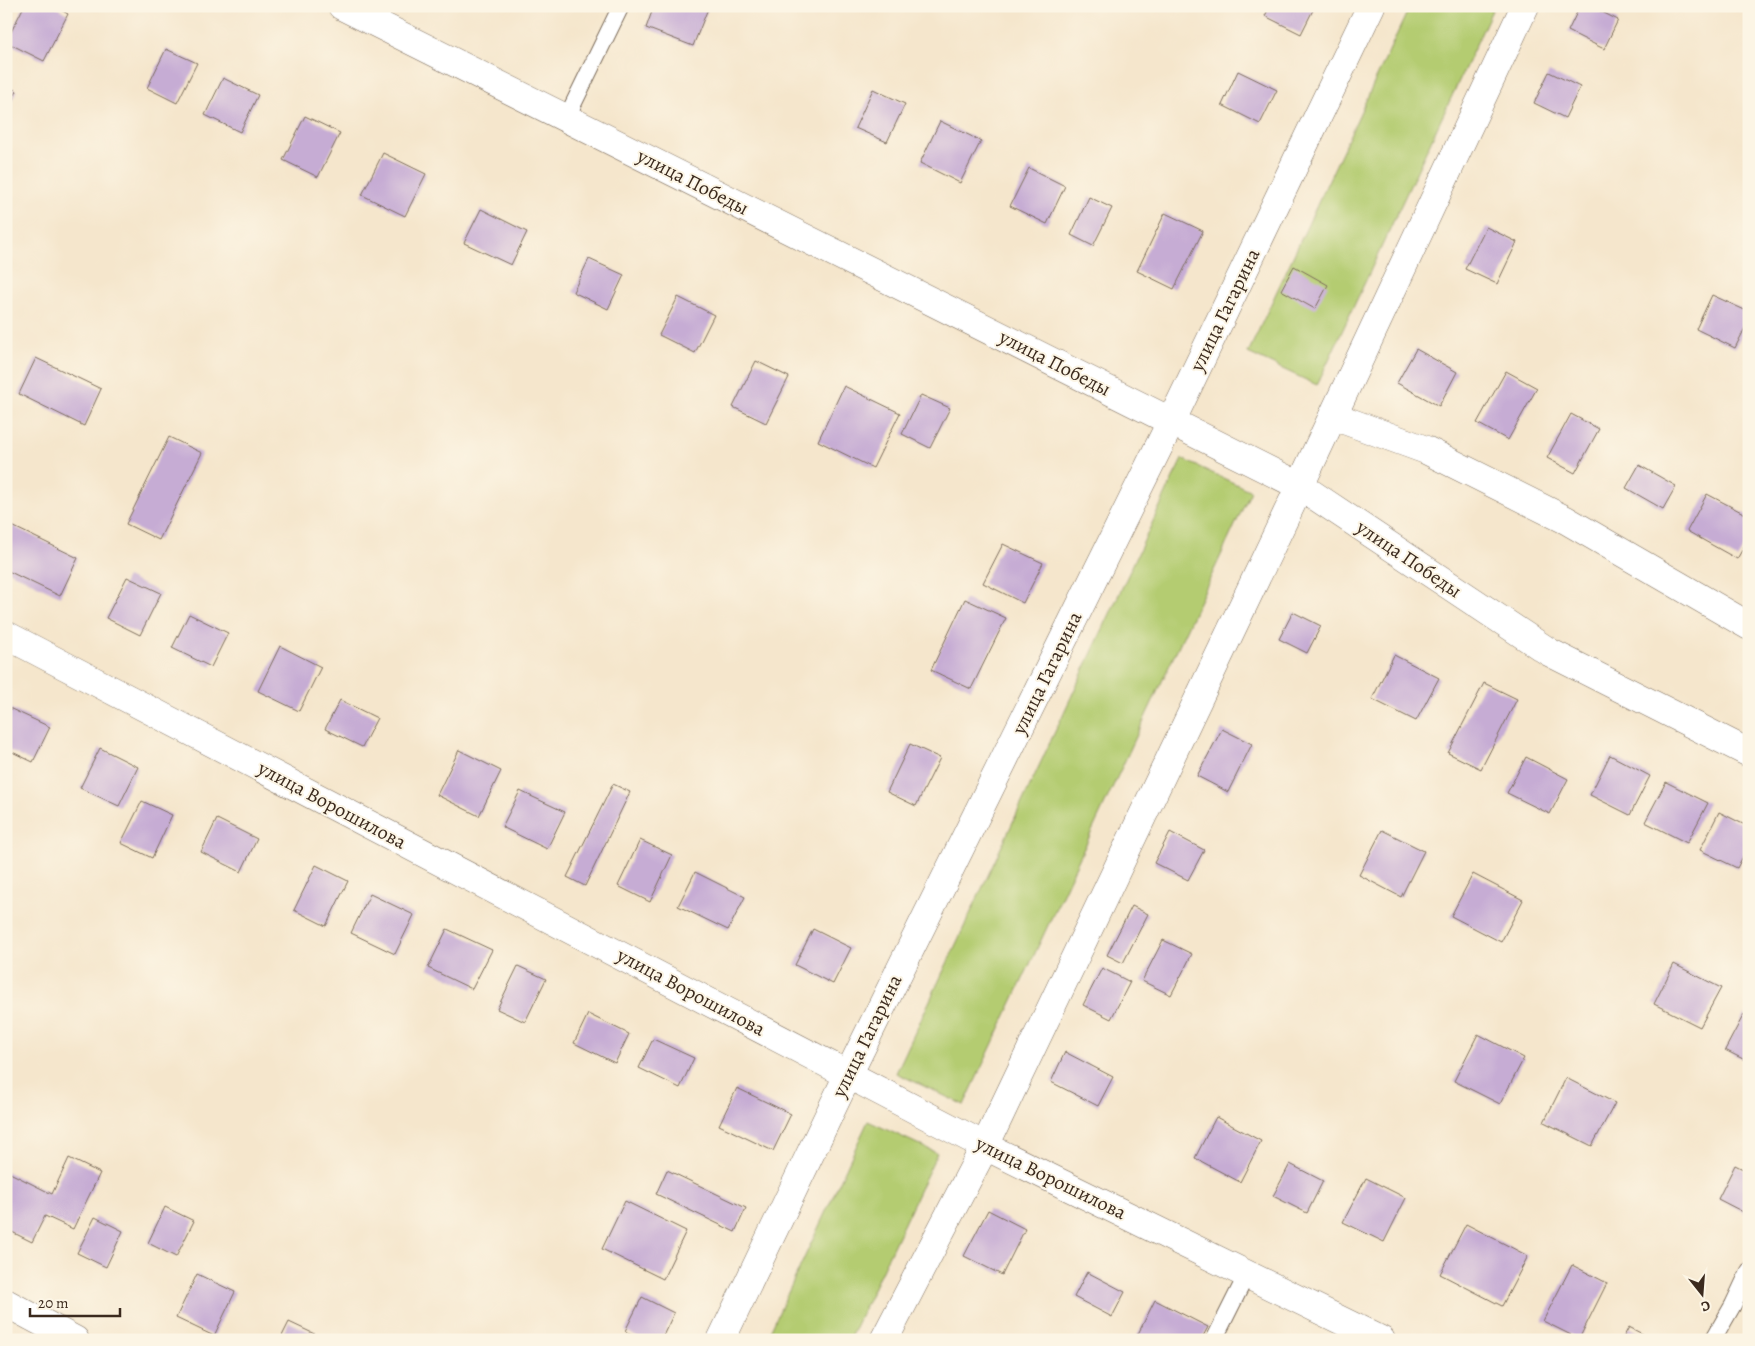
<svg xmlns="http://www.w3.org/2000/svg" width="1755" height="1346" font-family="Alegreya,serif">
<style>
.green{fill:#b4cc71;stroke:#787b48}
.building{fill:#c6acd4}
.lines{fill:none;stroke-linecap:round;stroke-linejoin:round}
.service-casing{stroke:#7c6c5b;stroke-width:18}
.minor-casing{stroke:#7c6c5b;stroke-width:29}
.tertiary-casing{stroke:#7c6c5b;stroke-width:29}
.service{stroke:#fff;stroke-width:16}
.minor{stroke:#fff;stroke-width:28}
.tertiary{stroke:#fff;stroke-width:28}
.labels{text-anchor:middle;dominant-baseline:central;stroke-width:4;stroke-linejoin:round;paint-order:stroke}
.street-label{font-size:20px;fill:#3b2a1e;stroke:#fcf5e5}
</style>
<rect width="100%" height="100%" fill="#fcf5e5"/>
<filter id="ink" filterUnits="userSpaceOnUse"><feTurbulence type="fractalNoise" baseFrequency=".02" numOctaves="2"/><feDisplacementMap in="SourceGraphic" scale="10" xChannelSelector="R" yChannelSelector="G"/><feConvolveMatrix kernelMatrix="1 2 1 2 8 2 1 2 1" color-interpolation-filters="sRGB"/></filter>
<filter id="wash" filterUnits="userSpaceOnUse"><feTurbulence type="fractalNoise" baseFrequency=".0096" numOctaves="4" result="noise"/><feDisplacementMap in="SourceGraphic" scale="20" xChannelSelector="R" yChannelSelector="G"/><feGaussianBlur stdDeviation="1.12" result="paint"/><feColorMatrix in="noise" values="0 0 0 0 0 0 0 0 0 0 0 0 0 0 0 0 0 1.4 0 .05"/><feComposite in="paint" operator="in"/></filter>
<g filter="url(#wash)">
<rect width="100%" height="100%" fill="#f5e6cc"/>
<!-- green -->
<g class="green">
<path d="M1410,6h84l-177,379 -69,-32z"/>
<path d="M1182,459l69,32 -287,614 -68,-32z"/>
<path d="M868,1121l69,32 -88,187h-83z"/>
</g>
<g id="blocks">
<!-- building -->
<g class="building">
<path d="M24,6h30l14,8 -24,47 -38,-19z"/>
<path d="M654,6h55l-16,40 -47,-18z"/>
<path d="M1270,6h45l-14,28 -36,-18z"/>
<path d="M1580,6h10l28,14 -14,29 -36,-18z"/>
<path d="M166,49l31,14 -20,40 -30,-15z"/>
<path d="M1238,71l39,19 -17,34 -38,-19z"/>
<path d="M1549,72l31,15 -15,31 -31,-15z"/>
<path d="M223,78l35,17 -18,37 -35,-17z"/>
<path d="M6,85l11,6 -11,21z"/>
<path d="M873,89l32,15 -18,38 -32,-14z"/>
<path d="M305,116l35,17 -22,44 -35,-17z"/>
<path d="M940,121l41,20 -21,42 -40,-20z"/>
<path d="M383,153l43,21 -21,42 -43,-21z"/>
<path d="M1029,168l36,18 -18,38 -37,-18z"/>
<path d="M1089,197l23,11 -19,38 -22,-11z"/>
<path d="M481,209l46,23 -16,33 -47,-22z"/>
<path d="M1165,213l38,18 -29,58 -37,-18z"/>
<path d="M1486,227l31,15 -20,42 -32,-15z"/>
<path d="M589,259l35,16 -16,34 -35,-17z"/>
<path d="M1294,266l34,19 -13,24 -34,-19z"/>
<path d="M1712,295l37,17v8l-14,28 -39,-19z"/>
<path d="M678,297l36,18 -19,38 -36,-18z"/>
<path d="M1416,349l41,23 -18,34 -42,-23z"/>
<path d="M36,358l65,31 -17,37 -65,-32z"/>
<path d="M756,361l33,16 -23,46 -33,-16z"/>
<path d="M1506,371l31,17 -29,52 -31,-17z"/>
<path d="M844,386l56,27 -27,55 -55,-27z"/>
<path d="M921,395l29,13 -20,40 -28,-14z"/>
<path d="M1571,414l28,15 -24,44 -28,-15z"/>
<path d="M169,437l33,16 -43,87 -33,-16z"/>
<path d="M1639,465l37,21 -13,23 -37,-21z"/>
<path d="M1707,494l42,22v22l-12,21 -50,-28z"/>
<path d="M6,523l72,35 -18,38 -54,-26z"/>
<path d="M1003,544l40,19 -20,40 -40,-20z"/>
<path d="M127,577l34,16 -21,42 -34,-17z"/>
<path d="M965,599l41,19 -35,71 -40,-19z"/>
<path d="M1293,612l28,14 -14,27 -28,-14z"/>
<path d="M189,614l39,19 -17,34 -39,-19z"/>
<path d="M280,646l41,21 -22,44 -41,-20z"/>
<path d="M1394,655l45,23 -23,43 -44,-22z"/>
<path d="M1484,683l33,16 -36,70 -33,-16z"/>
<path d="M340,700l37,18 -15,29 -37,-18z"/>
<path d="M7,707l43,20 -17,35 -27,-13z"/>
<path d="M1222,729l30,15 -24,48 -31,-16z"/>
<path d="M910,744l30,14 -24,48 -29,-14z"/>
<path d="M100,748l38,19 -19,39 -39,-18z"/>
<path d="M459,750l42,21 -22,45 -42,-21z"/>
<path d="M1610,755l40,21 -20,39 -40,-20z"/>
<path d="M1526,757l42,22 -18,35 -43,-21z"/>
<path d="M1666,782l42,21 -21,40 -42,-21z"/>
<path d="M613,784l17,8 -45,94 -18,-9z"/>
<path d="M520,791l45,21 -18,37 -45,-22z"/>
<path d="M142,801l30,14 -20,43 -31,-15z"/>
<path d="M1719,812l30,15v18l-12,23 -37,-18z"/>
<path d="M217,819l40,20 -16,33 -40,-20z"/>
<path d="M1382,830l42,21 -23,46 -42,-22z"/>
<path d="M1170,832l34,18 -16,30 -34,-17z"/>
<path d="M640,840l32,15 -22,47 -32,-16z"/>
<path d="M316,865l32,16 -22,45 -32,-16z"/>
<path d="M695,872l50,25 -17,33 -50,-24z"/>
<path d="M1473,874l50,26 -22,42 -50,-26z"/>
<path d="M370,894l44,21 -19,39 -44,-21z"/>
<path d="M1132,906l16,8 -25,49 -16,-8z"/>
<path d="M447,929l45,21 -20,39 -44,-21z"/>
<path d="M813,929l38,19 -18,36 -38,-19z"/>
<path d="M1163,940l29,14 -21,41 -29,-14z"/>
<path d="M1674,964l47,24 -21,39 -46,-23z"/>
<path d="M518,966l28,13 -21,43 -28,-13z"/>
<path d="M1102,968l28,14 -19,37 -28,-14z"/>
<path d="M588,1014l41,20 -14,29 -41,-20z"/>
<path d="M1744,1014l5,3v45l-24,-12z"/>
<path d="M1478,1034l46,24 -24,46 -46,-23z"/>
<path d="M653,1039l41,19 -14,30 -41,-20z"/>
<path d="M1065,1052l48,25 -15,29 -47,-24z"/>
<path d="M1566,1078l49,25 -23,43 -48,-24z"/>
<path d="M737,1088l54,26 -18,37 -54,-26z"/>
<path d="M1216,1117l45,24 -21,41 -45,-24z"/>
<path d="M69,1158l31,15 -27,56 -28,-13 -13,26 -26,-13v-58l46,23z"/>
<path d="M1290,1164l33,17 -16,32 -34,-17z"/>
<path d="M1735,1165l14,7v43l-31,-16z"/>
<path d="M667,1170l79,38 -11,24 -79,-38z"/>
<path d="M1366,1178l40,20 -22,44 -41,-20z"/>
<path d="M625,1201l61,30 -23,48 -61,-30z"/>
<path d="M165,1207l29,14 -18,36 -28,-14z"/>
<path d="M988,1210l37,19 -23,46 -38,-19z"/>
<path d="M95,1217l28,14 -17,36 -29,-14z"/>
<path d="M1466,1224l62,32 -26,50 -62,-32z"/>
<path d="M1572,1265l35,18 -28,56 -36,-18z"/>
<path d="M1087,1272l38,20 -13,25 -38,-20z"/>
<path d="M197,1274l38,18 -21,44 -38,-18z"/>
<path d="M642,1297l32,16 -13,27h-18l-18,-9z"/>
<path d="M1155,1300l53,27 -7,13h-57l-7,-4z"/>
<path d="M289,1322l34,16 -1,2h-42z"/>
<path d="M1629,1327l25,13h-32z"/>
</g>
</g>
</g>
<g filter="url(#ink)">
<use href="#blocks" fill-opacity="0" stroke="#7c6c5b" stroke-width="1"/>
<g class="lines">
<!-- service casing -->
<g class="service-casing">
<g id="service">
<path d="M566,119l55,-113"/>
<path d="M1214,1340l33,-66"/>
<path d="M1713,1340l20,-35 16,-34"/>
</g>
</g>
<!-- minor casing -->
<g class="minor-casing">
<g id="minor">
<path d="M342,6l958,480 249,166 200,101"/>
<path d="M1333,416l93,34 140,70 183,106"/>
<path d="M6,635l979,511 396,194"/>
<path d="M6,1303l69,37"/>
</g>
</g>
<!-- tertiary casing -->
<g class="tertiary-casing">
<g id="tertiary">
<path d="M721,1340l127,-265 323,-653 200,-416"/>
<path d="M884,1340l101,-194 315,-660 225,-480"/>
</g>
</g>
<!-- service -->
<use href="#service" class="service"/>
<!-- minor -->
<use href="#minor" class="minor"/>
<!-- tertiary -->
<use href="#tertiary" class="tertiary"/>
</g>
</g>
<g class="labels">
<!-- street labels -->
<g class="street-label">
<text transform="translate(693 182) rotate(27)">улица Победы</text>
<text transform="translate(1225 310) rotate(-64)">улица Гагарина</text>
<text transform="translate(1055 363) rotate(27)">улица Победы</text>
<text transform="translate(1409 559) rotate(34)">улица Победы</text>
<text transform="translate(1047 673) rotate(-64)">улица Гагарина</text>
<text transform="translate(332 805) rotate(28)">улица Ворошилова</text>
<text transform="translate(691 992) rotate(28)">улица Ворошилова</text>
<text transform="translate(867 1036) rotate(-64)">улица Гагарина</text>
<text transform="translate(1051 1178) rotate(26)">улица Ворошилова</text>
</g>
</g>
<!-- margin -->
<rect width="1755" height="1346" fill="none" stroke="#fcf5e5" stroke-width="25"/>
<!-- north arrow -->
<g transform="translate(1702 1294) rotate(163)" stroke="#fcf5e5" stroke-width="4" paint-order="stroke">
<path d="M0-4L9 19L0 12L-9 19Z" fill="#3b2a1e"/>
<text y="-8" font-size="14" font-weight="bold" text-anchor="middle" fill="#3b2a1e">С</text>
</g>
<!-- scale -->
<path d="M30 1308v8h90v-8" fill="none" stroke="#3b2a1e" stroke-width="2.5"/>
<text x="38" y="1308" font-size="15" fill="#3b2a1e" stroke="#fcf5e5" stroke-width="4" paint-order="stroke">20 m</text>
</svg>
